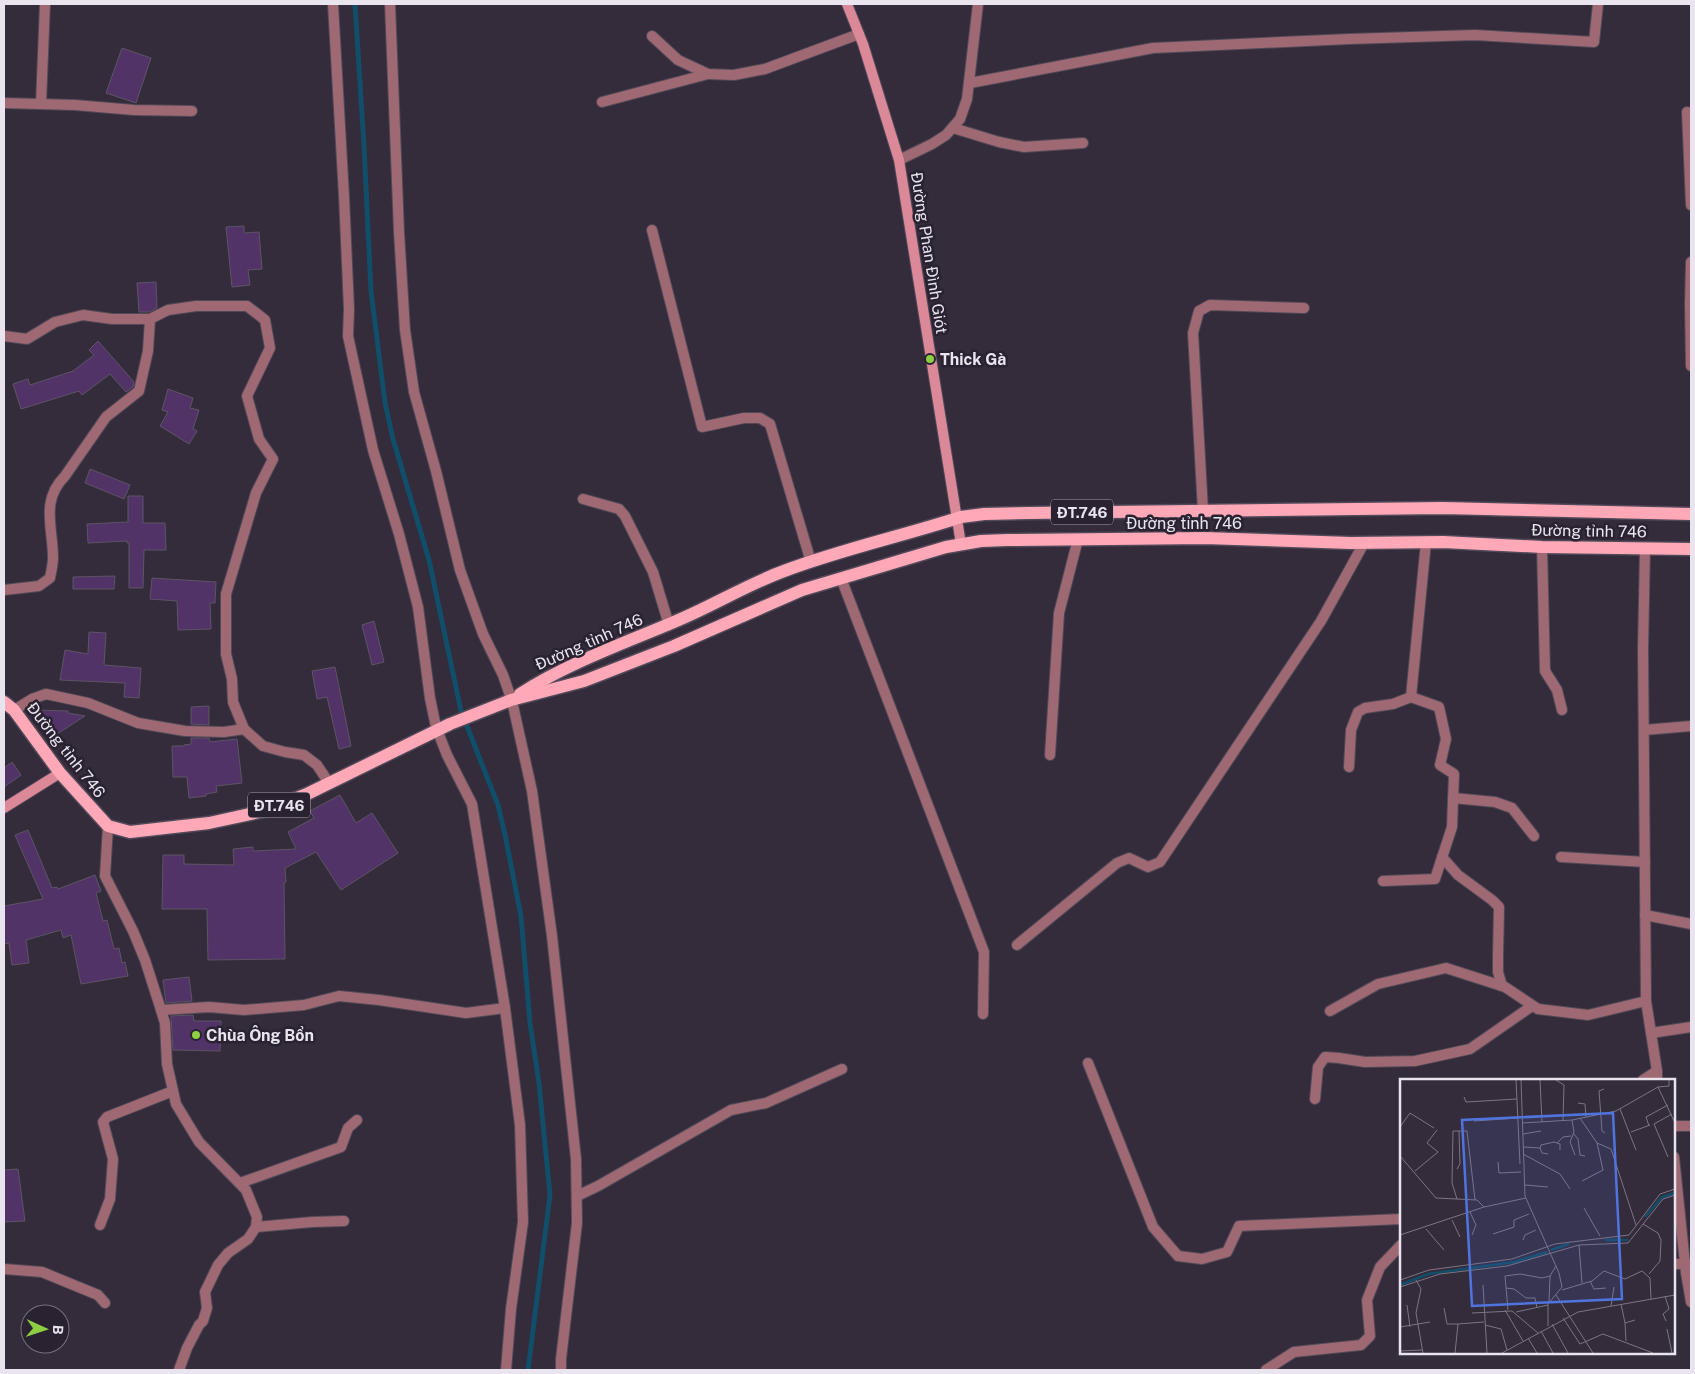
<svg xmlns="http://www.w3.org/2000/svg" width="1695" height="1374" font-family="'Public Sans',sans-serif">
<style>
.lines{fill:none;stroke-linecap:round;stroke-linejoin:round}
.stream{stroke:#104e69;stroke-width:5}
.building{fill:#523367;stroke:#5d5465}
.lane-casing{stroke:#514958;stroke-width:12}
.street-casing{stroke:#514958;stroke-width:12}
.secondary-casing{stroke:#514958;stroke-width:12}
.primary-casing{stroke:#514958;stroke-width:15}
.lane{stroke:#9e6972;stroke-width:10}
.street{stroke:#9e6972;stroke-width:10}
.secondary{stroke:#db8898;stroke-width:10}
.primary{stroke:#ffa8b8;stroke-width:12}
.poi-dot{fill:#8ece43;stroke:#2a2230;stroke-width:2}
.labels{text-anchor:middle;dominant-baseline:central;stroke-width:5;stroke-linejoin:round;paint-order:stroke}
.shield{fill:#2a2230;stroke:#b0aab5;stroke-width:1}
.shield-label{font-size:15px;font-weight:bold;fill:#e9e4ee}
.street-label{font-size:16px;fill:#e9e4ee;stroke:#2a2230}
.poi-label{font-size:16px;font-weight:bold;fill:#e9e4ee;stroke:#2a2230;text-anchor:start}
.inset-river{fill:none;stroke:#104e69;stroke-width:2.5}
.inset-road{fill:none;stroke:#7c7583;stroke-width:1}
.view{fill:#5074de;fill-opacity:0.15;stroke:#5074de;stroke-width:2.5}
.inset-edge{fill:none;stroke:#e9e4ee;stroke-width:2.5}
</style>
<rect width="100%" height="100%" fill="#342b3b"/>
<g class="lines">
<!-- stream -->
<path class="stream" d="M355,4l9,142 7,145 14,112 8,36 36,121 32,151 37,94 7,30 16,81 9,107 9,60 11,112 -22,175"/>
</g>
<!-- building -->
<g class="building">
<path d="M122,48l29,10 -15,45 -30,-10z"/>
<path d="M244,226v7l15,-1 3,37 -14,1 2,15 -18,2 -6,-60z"/>
<path d="M156,282l1,26 -8,4h-10l-2,-29z"/>
<path d="M98,341l36,41 -1,5 -7,5 -16,-18 -28,21 -3,-4 -58,18 -8,-25 15,-5 2,6 43,-14 21,-16 -5,-5z"/>
<path d="M168,389l25,9 -3,10 9,2 -6,19 4,2 -8,13 -29,-18 8,-14 -6,-2z"/>
<path d="M90,469l40,16 -6,14 -39,-16z"/>
<path d="M128,496h15v27h22l1,27h-22l-1,38h-14v-45h-2v-2l-39,2 -1,-19 41,-2z"/>
<path d="M115,576l-1,13h-41v-12z"/>
<path d="M152,578l64,4 -1,21h-5l1,26 -33,1 -1,-29 -27,-2z"/>
<path d="M374,621l10,41 -12,3 -10,-40z"/>
<path d="M89,632l17,1 -2,32 37,3 -2,30 -15,-1 1,-14 -65,-3 5,-30 23,4z"/>
<path d="M335,667l16,79 -12,3 -12,-52 -10,2 -5,-28z"/>
<path d="M209,706v19l-18,-1v-17z"/>
<path d="M37,710l31,1v2l17,3 -28,18z"/>
<path d="M191,738h18l1,4 27,-3 5,44 -26,3 1,6 -11,2v2l-17,2 -2,-21h-14l-1,-31h12v-1l7,-1z"/>
<path d="M12,762l9,13 -17,12v-19z"/>
<path d="M340,795l16,28 16,-10 26,40 -57,37 -25,-38 -31,16 1,14 -2,1 1,76 -77,1 -1,-51h-45l1,-54h21v9l50,1 -1,-16 20,-2v4l43,-2 -8,-17 26,-14 -4,-7z"/>
<path d="M28,830l24,58 5,-1 1,2 37,-14 6,16 -5,2 7,28 4,-1 7,29 5,-1 3,15 3,-1 3,14 -47,8 -10,-49 -8,3 -2,-8 -35,10 3,23 -17,2 -3,-22 -5,1v-38l39,-7 -28,-64z"/>
<path d="M189,977l3,24 -26,2 -3,-23z"/>
<path d="M193,1015l1,6h27l-1,30 -47,-1 -2,-34z"/>
<path d="M18,1169l7,52 -21,1v-52z"/>
</g>
<g class="lines">
<!-- lane casing -->
<g class="lane-casing">
<g id="lane">
<path d="M41,104l4,-100"/>
<path d="M841,578l143,374 -1,62"/>
</g>
</g>
<!-- street casing -->
<g class="street-casing">
<g id="street">
<path d="M333,4l11,192 5,113 -1,27 25,114 26,84 19,73 12,91 6,29 11,28 25,49 33,204 15,117 3,97 -12,87 -5,61"/>
<path d="M390,4l9,228 6,98 9,62 22,79 24,99 23,64 20,41 9,26 20,90 20,145 24,223 1,64 -16,136v11"/>
<path d="M652,36l26,24 30,14 26,1 31,-6 94,-35"/>
<path d="M970,83l183,-35 196,-9 126,-4 119,7 4,-38"/>
<path d="M602,102l106,-28"/>
<path d="M4,103l71,2 59,5 58,1"/>
<path d="M1687,112l4,93"/>
<path d="M953,128l46,14 25,5 59,-4"/>
<path d="M899,160l33,-16 14,-9 14,-16 7,-20 11,-95"/>
<path d="M652,230l50,197 42,-9h16l10,6 41,138"/>
<path d="M1691,262l-1,42 1,62"/>
<path d="M4,336l23,3 28,-17 28,-7 29,4h38l18,-9 28,-4h51l18,14 5,28 -23,48 12,43 14,20 -17,34 -30,101v60l6,25 1,23 11,27 19,17 22,6 19,3 13,10 12,18"/>
<path d="M583,499l36,10 6,7 28,56 16,53"/>
<path d="M1203,511l-10,-178 6,-22 11,-6 94,3"/>
<path d="M1542,547l3,124 12,19 5,20"/>
<path d="M1645,549l-2,101 3,351 11,70v9"/>
<path d="M4,590l35,-4 11,-8c1,-6 3,-13 3,-20 0,-31 -13,-57 12,-82l41,-59 33,-26 9,-40 2,-32"/>
<path d="M14,710l18,-11 14,-5 42,9 50,20 47,8 39,1 20,-3"/>
<path d="M1644,730l47,-4"/>
<path d="M1050,755l9,-142 19,-74"/>
<path d="M1349,767l2,-37 7,-18 7,-4 28,-4 18,-7 15,-155"/>
<path d="M1453,798l42,4 17,6 22,28"/>
<path d="M108,826l-3,50 28,55 12,29 16,50 4,13 2,41 9,40 23,38 47,48 11,27 -1,10 -8,12 -20,14 -10,12 -13,27 2,16 -4,13 -4,4 -12,23 -8,22"/>
<path d="M1442,857l16,18 34,25 7,7 -1,49v16l4,14"/>
<path d="M1561,857l84,5"/>
<path d="M1383,881l52,-2 17,-52 2,-53 -14,-9 6,-26 -7,-32 -28,-10"/>
<path d="M1645,915l46,9"/>
<path d="M1017,945l100,-82 12,-5 19,9 12,-5 161,-241 43,-78"/>
<path d="M161,1010l48,-3 35,3 60,-5 35,-9 40,4 87,13 39,-5"/>
<path d="M1330,1011l48,-27 68,-16 59,19 33,22 50,6 58,-14"/>
<path d="M1651,1033l40,-6"/>
<path d="M1088,1063l65,164 25,29 24,3 25,-7 12,-26 162,-7"/>
<path d="M1643,1080l14,-9"/>
<path d="M1315,1099l3,-32 7,-10 14,1 26,4 50,-1 55,-12 62,-43"/>
<path d="M1674,1126h17"/>
<path d="M1674,1157l12,116 5,29"/>
<path d="M240,1183l101,-36 7,-19 9,-8"/>
<path d="M577,1196l21,-10 133,-76 35,-7 76,-34"/>
<path d="M100,1225l10,-26 3,-40 -10,-37 4,-5 66,-26"/>
<path d="M256,1227l56,-5 32,-1"/>
<path d="M1674,1264h16"/>
<path d="M4,1269l38,3 56,23 7,8"/>
<path d="M1266,1370l28,-18 67,-7 9,-9 -3,-36 13,-33 21,-22"/>
</g>
</g>
<!-- secondary casing -->
<g class="secondary-casing">
<g id="secondary">
<path d="M847,4l16,40 36,116 62,384"/>
<path d="M4,808l56,-35"/>
</g>
</g>
<!-- primary casing -->
<g class="primary-casing">
<g id="primary">
<path d="M520,694c48,-31 102,-50 154,-72 37,-15 72,-37 110,-51 58,-22 119,-35 177,-54l23,-3 45,-1 414,-5 248,6"/>
<path d="M4,702l10,8 46,63 48,53 22,6 79,-9 55,-12 45,-18 141,-69 61,-24 73,-19 90,-35 128,-56 144,-43 35,-6 26,-1 198,-2 146,5 92,-1 99,5 149,2"/>
</g>
</g>
<!-- lane -->
<use href="#lane" class="lane"/>
<!-- street -->
<use href="#street" class="street"/>
<!-- secondary -->
<use href="#secondary" class="secondary"/>
<!-- primary -->
<use href="#primary" class="primary"/>
</g>
<!-- markers -->
<g class="poi-dot">
<circle cx="930" cy="359" r="5"/>
<circle cx="196" cy="1035" r="5"/>
</g>
<g class="labels">
<!-- shield labels -->
<g class="shield">
<rect x="1051" y="499.5" width="62" height="25" rx="4"/>
<rect x="248" y="792.5" width="62" height="25" rx="4"/>
</g>
<g class="shield-label">
<text x="1082" y="512">ĐT.746</text>
<text x="279" y="805">ĐT.746</text>
</g>
<!-- street labels -->
<g class="street-label">
<text transform="translate(929 253) rotate(81)">Đường Phan Đình Giót</text>
<text x="1184" y="523">Đường tỉnh 746</text>
<text transform="translate(1589 531) rotate(1)">Đường tỉnh 746</text>
<text transform="translate(589 642) rotate(-24)">Đường tỉnh 746</text>
<text transform="translate(66 750) rotate(52)">Đường tỉnh 746</text>
</g>
<!-- poi labels -->
<g class="poi-label">
<text x="940" y="359">Thick Gà</text>
<text x="206" y="1035">Chùa Ông Bổn</text>
</g>
</g>
<!-- overview -->
<g transform="translate(1400 1079)">
<rect width="275" height="275" fill="#342b3b"/>
<path class="inset-river" d="M245,138l17,-20 13,-4M205,161h23M151,171l18,-6M0,206l28,-11 86,-12 33,-10"/>
<path class="inset-road" d="M116,1l4,84M121,1l4,116 34,77 3,14 -14,17v22M140,1l2,42M156,1l8,5 -1,36M258,8l11,-1v-6M204,10l-5,2 3,40 3,2M64,18l2,5 51,-3M178,24l7,1 1,13M220,30l16,41M180,39l17,25 14,6 25,76M172,41l2,12 -4,10 5,13M74,42l44,-3M122,44l50,-3 44,-9 42,-24 17,36M249,47l-3,-9 22,-12M0,48l10,-14 24,15M231,53l19,-7M173,54l5,6 2,16 5,1M123,55l18,-3M157,64l6,-6 8,-1M123,68l17,1 2,5 6,1M140,69l1,-3 13,-3 6,2v6M123,75l37,20 10,15M0,77l36,42 41,2 7,7M268,78l-14,-33 18,-10M98,83l1,11 22,-1M57,90l3,-5 -1,-33M15,92l23,-19 -11,-9 10,-13M182,102l21,-11 -6,-27M125,106l23,2M57,120l-5,-16 1,-52h14l8,69M184,129l16,28M70,133l6,13 -4,10M52,141l8,17M243,145l15,9 3,7 -1,21 -11,13M26,150l18,21M93,155l21,-7v-7l15,-6M0,156l84,-28 42,-9M123,161l2,-5 11,-5M179,166l3,38M0,201l29,-10 83,-11 43,-15 74,-9 31,-41 15,-5M16,201l5,9 -5,24 7,40M190,202l4,8 12,-1M83,206l4,68M0,208l40,-13 67,-8 72,-21 49,-2 35,-44 12,-4M106,209l8,1 12,9h9l2,10M162,211l30,-9 12,-10 21,8 17,-8 8,7 1,21M156,216l37,58M265,217l4,13 -6,5 3,7M149,222l1,-25M221,225l4,19M7,226l3,22M211,227l3,-19M44,229l3,16h11l-3,29M105,231l18,31M108,231l-3,-34 15,-2 22,4 8,-2 6,-10M116,233l32,-7M72,234l40,-2 26,22M163,239l17,26 23,-10 50,19M58,245l26,-2M152,245l16,29M85,246l16,4 6,21M0,248l30,-5M267,250l5,24M141,252l12,22M128,259l9,15M226,262l-1,-18 10,-3M0,272l22,-1M102,274l76,-41 97,-17"/>
<path class="view" d="M213,34l9,186 -150,7 -10,-186z"/>
<rect width="275" height="275" class="inset-edge"/>
</g>
<!-- border -->
<rect width="1695" height="1374" fill="none" stroke="#e9e4ee" stroke-width="10"/>
<!-- north arrow -->
<g transform="translate(45 1329) rotate(93)"><circle r="24" fill="#2a2230" stroke="#76707c"/>
<path d="M0-4L9 19L0 12L-9 19Z" fill="#8ece43"/>
<text y="-8" font-size="14" font-weight="bold" text-anchor="middle" fill="#e9e4ee">B</text>
</g>
</svg>
